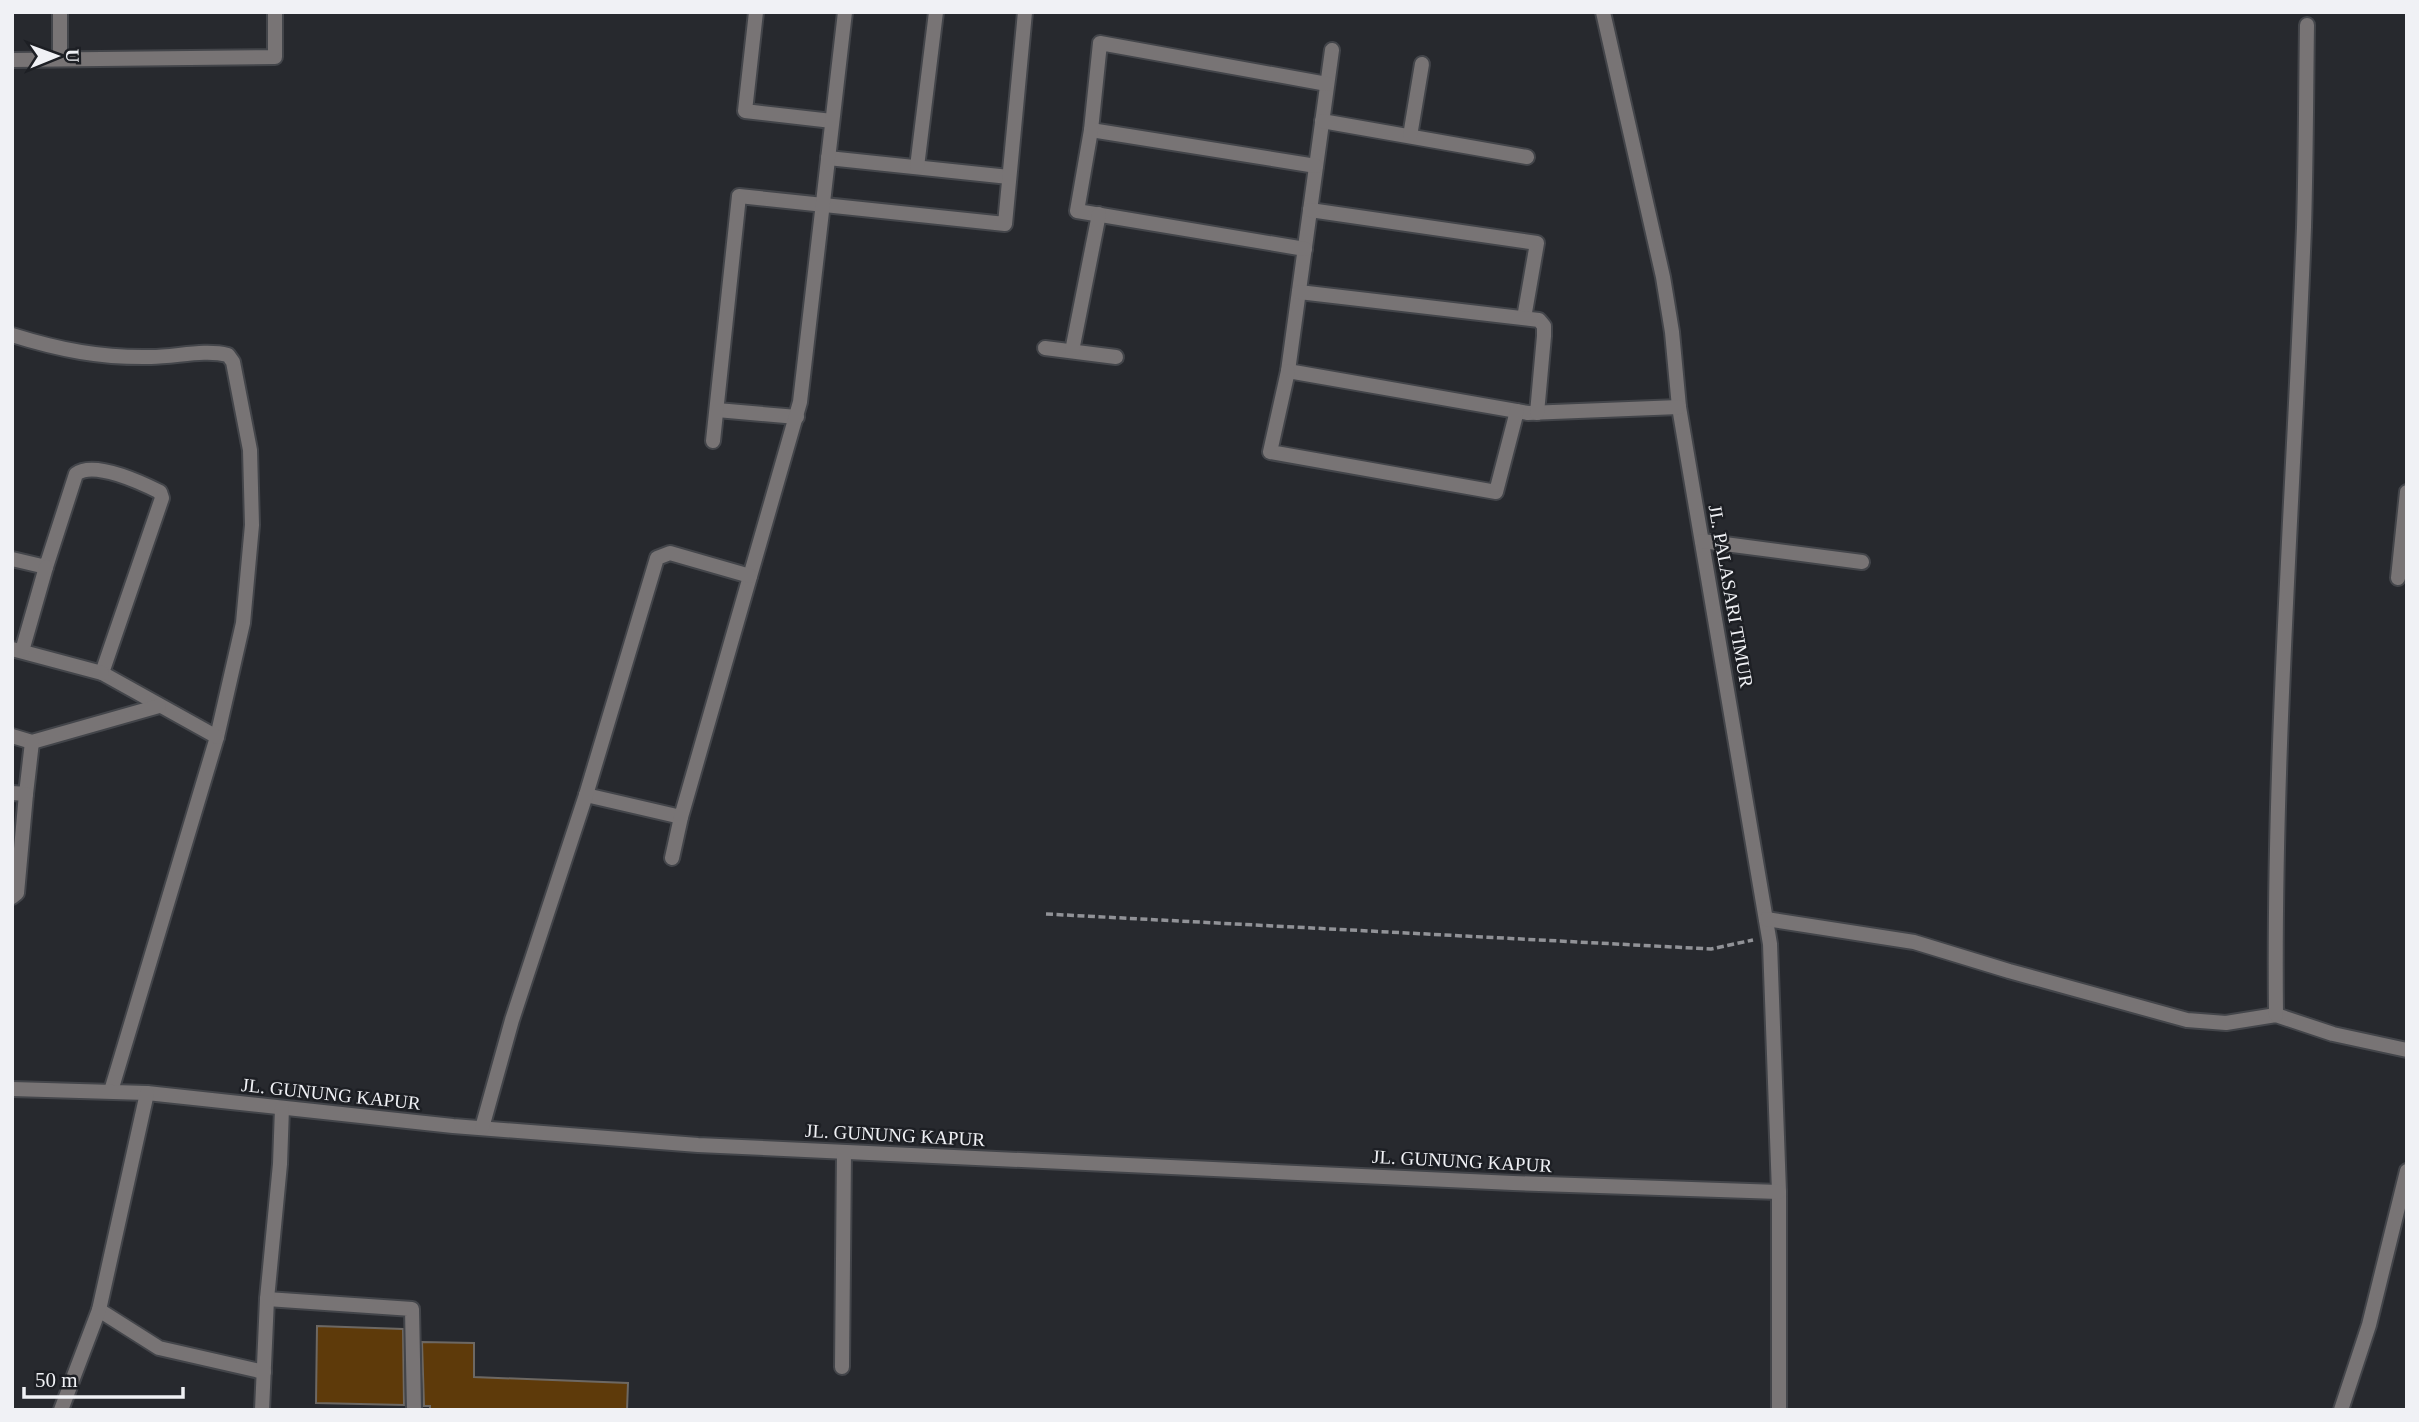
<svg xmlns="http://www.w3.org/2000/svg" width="2419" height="1422" font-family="Georgia,serif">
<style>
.building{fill:#5e3a0a;stroke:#6d6863;stroke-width:2}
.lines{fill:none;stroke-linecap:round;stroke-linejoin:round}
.street-casing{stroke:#43454a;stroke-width:18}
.path{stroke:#919297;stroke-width:3.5;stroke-dasharray:7 3.5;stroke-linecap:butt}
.street{stroke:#787475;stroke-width:14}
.labels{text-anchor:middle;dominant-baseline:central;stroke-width:5;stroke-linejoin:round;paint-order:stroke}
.street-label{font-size:19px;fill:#f0f1f5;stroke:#1d1f24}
</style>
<rect width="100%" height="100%" fill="#27292e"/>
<!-- building -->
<g class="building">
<path d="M317,1326l86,3 1,76 -88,-2z"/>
<path d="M422,1342l52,1v34l154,6 -1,27h-197v-4h-6z"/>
</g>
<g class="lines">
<!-- street casing -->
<g class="street-casing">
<g id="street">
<path d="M60,12v47"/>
<path d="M756,12l-11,99 87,10"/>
<path d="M1603,12l60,265 9,55 7,75 91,537 9,248v218"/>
<path d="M1332,50l-44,321 240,42 151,-6"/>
<path d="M12,60l263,-3v-45"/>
<path d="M1322,121l205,36"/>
<path d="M1091,130l225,36"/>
<path d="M1410,136l12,-72"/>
<path d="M828,158l181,19"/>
<path d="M917,167l19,-155"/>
<path d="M1310,210l227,33 -13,75"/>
<path d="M1305,249l-228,-38 14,-81 9,-87 227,41"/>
<path d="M1299,292l240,28 5,6v10l-7,77"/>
<path d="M12,335c48,15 89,23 139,22 25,0 53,-8 77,-2l5,7 17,88 2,75 -9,98 -26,114 -106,354"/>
<path d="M1045,348l71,9"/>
<path d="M1072,351l27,-137"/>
<path d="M1288,371l-18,81 226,40 21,-81"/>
<path d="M717,410l80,7"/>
<path d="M713,441l26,-245 266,28 20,-212"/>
<path d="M1702,541l160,21"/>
<path d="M12,559l34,8 30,-93c18,-14 66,9 84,18l2,6 -60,175 115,64"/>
<path d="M2398,578l9,-86"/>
<path d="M12,649l90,24"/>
<path d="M22,651l24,-84"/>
<path d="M12,736l20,6 127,-36"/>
<path d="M12,793l14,1 6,-52"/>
<path d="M586,795l95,22"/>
<path d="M672,858l9,-41 119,-415 45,-390"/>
<path d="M12,897l5,-4 9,-99"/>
<path d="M1766,919l148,23 95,29 178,49 39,3 50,-8 57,19 74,16"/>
<path d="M2276,1015c-3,-263 18,-526 28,-788 2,-67 2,-135 3,-202"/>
<path d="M12,1089l135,4 306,33 245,19 815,38 266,9"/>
<path d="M482,1128l30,-108 74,-225 71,-237 13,-5 80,23"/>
<path d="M267,1299l145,10 2,101"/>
<path d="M99,1310l60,38 105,24"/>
<path d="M842,1367l2,-214"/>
<path d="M61,1410l38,-100 48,-217"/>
<path d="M262,1410l5,-111 13,-135 2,-56"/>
<path d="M2341,1410l28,-85 38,-154"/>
</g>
</g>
<!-- path -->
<path class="path" d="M1046,914l665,35 42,-9"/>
<!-- street -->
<use href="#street" class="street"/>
</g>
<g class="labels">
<!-- street labels -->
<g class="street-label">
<text transform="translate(1731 596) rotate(80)">JL. PALASARI TIMUR</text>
<text transform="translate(331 1094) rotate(6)">JL. GUNUNG KAPUR</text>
<text transform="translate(895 1135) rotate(3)">JL. GUNUNG KAPUR</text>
<text transform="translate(1462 1161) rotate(3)">JL. GUNUNG KAPUR</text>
</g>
</g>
<!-- border -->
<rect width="2419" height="1422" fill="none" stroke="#f0f1f5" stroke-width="28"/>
<!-- north arrow -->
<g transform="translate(56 56) rotate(89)" stroke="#1d1f24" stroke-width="5" paint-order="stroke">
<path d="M0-5L12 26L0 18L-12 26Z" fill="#f0f1f5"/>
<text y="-10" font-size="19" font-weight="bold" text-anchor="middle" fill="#f0f1f5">U</text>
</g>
<!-- scale -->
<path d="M24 1387v10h159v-10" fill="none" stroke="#f0f1f5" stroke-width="3.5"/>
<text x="35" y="1387" font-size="21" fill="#f0f1f5" stroke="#1d1f24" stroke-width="5" paint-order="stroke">50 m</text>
</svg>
